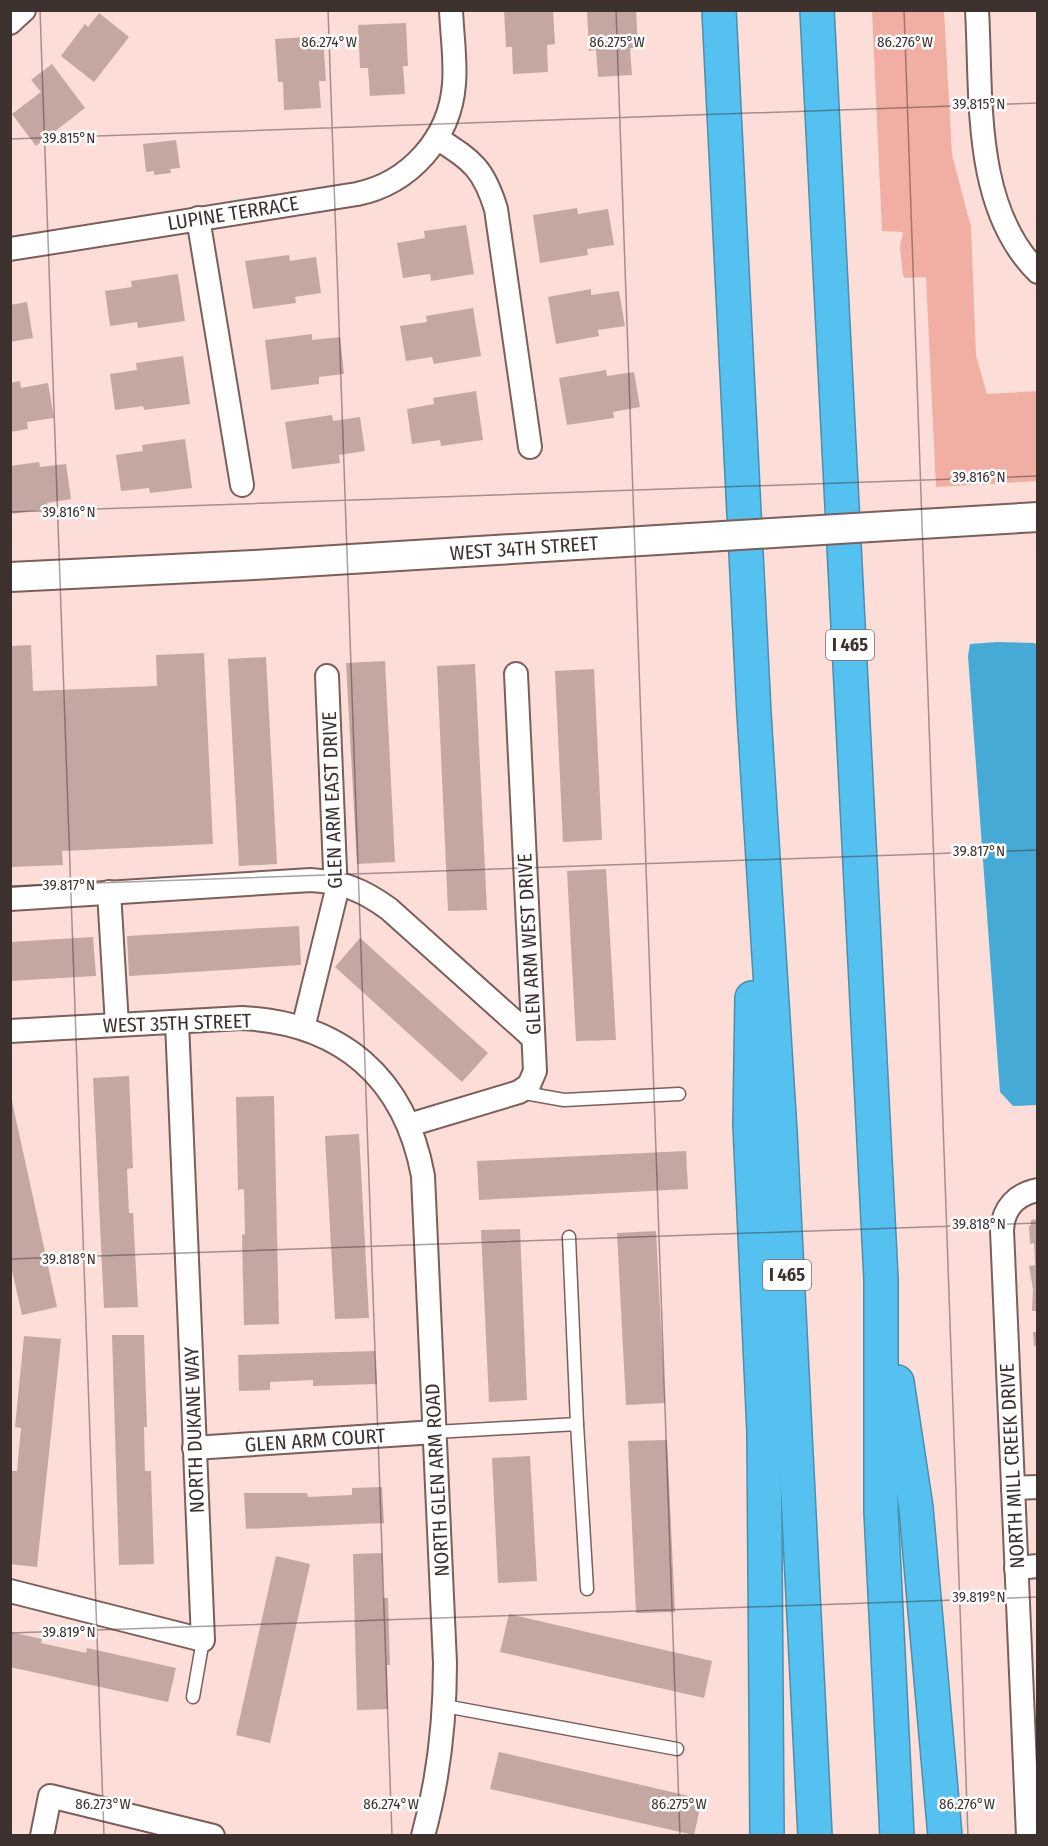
<svg xmlns="http://www.w3.org/2000/svg" width="1048" height="1846" font-family="'Fira Sans Condensed',sans-serif">
<style>
.green{fill:#f1aea2}
.water{fill:#45abd6}
.building{fill:#c5a7a2}
.lines{fill:none;stroke-linecap:round;stroke-linejoin:round}
.service-casing{stroke:#7a5f5a;stroke-width:15}
.minor-casing{stroke:#7a5f5a;stroke-width:26}
.tertiary-casing{stroke:#7a5f5a;stroke-width:32}
.motorway-casing{stroke:#4c8fac;stroke-width:36}
.service{stroke:#fff;stroke-width:12}
.minor{stroke:#fff;stroke-width:22}
.tertiary{stroke:#fff;stroke-width:28}
.motorway{stroke:#54c1f0;stroke-width:33}
.tertiary-bridge-casing{stroke:#7a5f5a;stroke-width:32;stroke-linecap:butt}
.tertiary-bridge{stroke:#fff;stroke-width:28}
.ticks{fill:none;stroke:#3d312e;stroke-width:1.5;stroke-opacity:0.45}
.labels{text-anchor:middle;dominant-baseline:central;stroke-width:5;stroke-linejoin:round;paint-order:stroke}
.shield{fill:#fff;stroke:#776f6d;stroke-width:1.5}
.shield-label{font-size:18px;font-weight:bold;fill:#3d312e}
.street-label{font-size:20px;fill:#3d312e;stroke:#fff}
.ticks-label{font-size:15px;text-anchor:middle;fill:#3d312e;stroke:#fff;stroke-width:5;stroke-linejoin:round;paint-order:stroke}
</style>
<rect width="100%" height="100%" fill="#fcddd7"/>
<!-- green -->
<path class="green" d="M872,11h72l8,144 19,72 5,129 11,38 50,-3v90l-101,6 -10,-210 -21,1 -2,-3 -3,-28 3,-15 -21,-1z"/>
<!-- water -->
<path class="water" d="M997,642l37,1 3,2v460l-24,1 -13,-14 -32,-436 2,-12z"/>
<!-- building -->
<g class="building">
<path d="M504,10h49l2,34 -8,1 1,27 -35,2 -1,-27h-6z"/>
<path d="M587,10h49l2,38h-8l2,27 -34,2 -2,-27 -7,1z"/>
<path d="M99,13l30,24 -35,45 -33,-26 24,-32 3,3z"/>
<path d="M406,23l2,43h-5l2,28 -35,2 -2,-28h-8l-2,-43z"/>
<path d="M323,36l3,45h-7l2,27 -37,2 -1,-28h-5l-3,-43z"/>
<path d="M52,64l33,44 -49,38 -24,-32 29,-22 -10,-12z"/>
<path d="M176,140l4,28 -10,1 1,4 -17,2v-4l-8,1 -3,-28z"/>
<path d="M577,208l1,6 30,-5 6,36 -27,4 1,6 -48,8 -7,-48z"/>
<path d="M466,225l8,49 -43,7 -1,-7 -27,4 -6,-35 28,-5 -1,-7z"/>
<path d="M289,255l1,6 26,-4 5,36 -26,4 1,6 -43,6 -8,-48z"/>
<path d="M178,274l7,47 -47,7 -1,-6 -27,4 -5,-35 27,-4 -1,-6z"/>
<path d="M591,289v6l28,-4 6,35 -27,4 1,6 -43,8 -8,-47z"/>
<path d="M27,302l6,36 -23,4v-37z"/>
<path d="M473,308l8,48 -47,8 -2,-7 -26,4 -6,-35 27,-4 -1,-6z"/>
<path d="M312,334v6l28,-3 4,37 -25,3v7l-48,6 -6,-50z"/>
<path d="M183,356l7,48 -46,6 -1,-4 -28,4 -5,-36 27,-4 -1,-7z"/>
<path d="M606,370l1,6 27,-4 6,35 -27,5 1,6 -47,7 -8,-47z"/>
<path d="M20,381l1,7 27,-5 6,35 -27,4 1,7 -18,3v-49z"/>
<path d="M476,391l7,49 -42,6 -1,-6 -28,4 -5,-35 27,-5 -1,-6z"/>
<path d="M332,415l1,6 27,-4 5,34 -26,4 1,8 -48,6 -7,-47z"/>
<path d="M185,439l7,49 -42,5 -1,-5 -28,3 -5,-36 27,-4 -1,-6z"/>
<path d="M39,462l1,5 26,-3 5,35 -24,4 1,6 -38,5v-48z"/>
<path d="M31,645l2,46 124,-5 -1,-31 48,-2 9,191 -151,7 1,14 -53,2v-221z"/>
<path d="M266,657l11,207 -38,2 -11,-207z"/>
<path d="M385,661l10,201 -38,2 -11,-201z"/>
<path d="M475,664l12,246 -39,1 -11,-245z"/>
<path d="M594,669l8,171 -39,2 -8,-171z"/>
<path d="M606,869l10,171 -40,1 -9,-170z"/>
<path d="M299,926l2,39 -172,11 -2,-40z"/>
<path d="M93,937l3,39 -86,5v-39z"/>
<path d="M360,938l128,115 -26,29 -127,-115z"/>
<path d="M129,1076l4,92 -6,1 2,44h4l5,94 -34,1 -11,-230z"/>
<path d="M10,1092l47,215 -35,8 -12,-53 2,-4 -2,-9z"/>
<path d="M274,1096l5,228 -35,1 -2,-90 3,-1 -1,-45 -6,1 -2,-93z"/>
<path d="M359,1134l10,184 -34,1 -10,-183z"/>
<path d="M686,1151l2,38 -209,11 -2,-39z"/>
<path d="M1038,1219v92h-6l1,-22 -4,-23 6,-1 -1,-22 -4,1 -1,-18 2,-1v-5z"/>
<path d="M520,1229l7,171 -38,2 -8,-172z"/>
<path d="M656,1231l9,172 -39,2 -9,-172z"/>
<path d="M1033,1332h5v14h-4z"/>
<path d="M112,1335h32l3,92h-3l1,44h6l3,93 -35,1z"/>
<path d="M24,1336l37,3 -24,228 -27,-3v-93h7l4,-43 -6,-1z"/>
<path d="M375,1351l2,33 -64,2v-6l-43,2v8l-31,1 -1,-36z"/>
<path d="M667,1440l8,172 -39,1 -8,-172z"/>
<path d="M530,1456l7,125 -39,2 -6,-125z"/>
<path d="M382,1487l2,36 -138,6 -2,-36h63l1,4 44,-2v-7z"/>
<path d="M382,1553l1,45h5l2,67h-3l1,44 -31,1 -4,-156z"/>
<path d="M276,1556l34,8 -40,179 -34,-8z"/>
<path d="M509,1614l203,47 -8,37 -204,-46z"/>
<path d="M10,1632l32,7 -1,4 45,10 1,-5 89,20 -8,34 -158,-35z"/>
<path d="M499,1752l203,47 -8,36 -204,-46z"/>
</g>
<g class="lines">
<!-- service casing -->
<g class="service-casing">
<g id="service">
<path d="M519,1092l45,8 115,-6"/>
<path d="M569,1237l8,187"/>
<path d="M435,1432l142,-8 10,165"/>
<path d="M193,1697l10,-57"/>
<path d="M445,1706l232,43"/>
</g>
</g>
<!-- minor casing -->
<g class="minor-casing">
<g id="minor">
<path d="M977,10c5,85 -5,197 61,262"/>
<path d="M10,23l14,-13"/>
<path d="M437,138c35,23 46,29 59,71l34,238"/>
<path d="M198,218l44,267"/>
<path d="M10,249l347,-55c53,-11 93,-56 97,-110 2,-24 -2,-49 -3,-74"/>
<path d="M109,892l8,133"/>
<path d="M10,899l301,-19c32,2 52,10 78,29l144,129"/>
<path d="M303,1028l33,-134 -9,-218"/>
<path d="M10,1031l232,-13c100,5 163,60 181,158l22,487c0,60 -6,115 -22,173"/>
<path d="M409,1125l110,-33 10,-7 6,-14 -19,-397"/>
<path d="M194,1448l241,-16"/>
<path d="M1013,1488l25,-1"/>
<path d="M1016,1568l22,-2"/>
<path d="M10,1591l193,49 -26,-618"/>
<path d="M42,1836l8,-40 163,40"/>
<path d="M1028,1836l-26,-606c1,-22 15,-36 36,-40"/>
</g>
</g>
<!-- tertiary casing -->
<g class="tertiary-casing">
<g id="tertiary">
<path d="M904,525l134,-8"/>
<path d="M10,577l244,-12 436,-27"/>
</g>
</g>
<!-- motorway casing -->
<g class="motorway-casing">
<g id="motorway">
<path d="M719,10l35,704 26,418 35,704"/>
<path d="M817,10l64,1269v232l16,325"/>
<path d="M752,998l-2,127 14,306 3,405"/>
<path d="M897,1382l19,126 29,328"/>
</g>
</g>
<!-- service -->
<use href="#service" class="service"/>
<!-- minor -->
<use href="#minor" class="minor"/>
<!-- tertiary -->
<use href="#tertiary" class="tertiary"/>
<!-- motorway -->
<use href="#motorway" class="motorway"/>
<!-- tertiary-bridge casing -->
<g class="tertiary-bridge-casing">
<path id="tertiary-bridge" d="M690,538l214,-13"/>
</g>
<!-- tertiary-bridge -->
<use href="#tertiary-bridge" class="tertiary-bridge"/>
</g>
<!-- ticks -->
<path class="ticks" d="M40,10l64,1826M328,10l64,1826M616,10l64,1826M904,10l64,1826M10,139l1028,-36M10,512l1028,-36M10,886l1028,-36M10,1259l1028,-36M10,1633l1028,-36"/>
<g class="labels">
<!-- shield labels -->
<g class="shield">
<rect x="826" y="630" width="48" height="30" rx="4.5"/>
<rect x="763" y="1260" width="48" height="30" rx="4.5"/>
</g>
<g class="shield-label">
<text x="850" y="645">I 465</text>
<text x="787" y="1275">I 465</text>
</g>
<!-- street labels -->
<g class="street-label">
<text transform="translate(233 213) rotate(-9)">LUPINE TERRACE</text>
<text transform="translate(524 548) rotate(-4)">WEST 34TH STREET</text>
<text transform="translate(332 800) rotate(-92)">GLEN ARM EAST DRIVE</text>
<text transform="translate(529 944) rotate(-93)">GLEN ARM WEST DRIVE</text>
<text transform="translate(177 1023) rotate(-2)">WEST 35TH STREET</text>
<text transform="translate(194 1430) rotate(-92)">NORTH DUKANE WAY</text>
<text transform="translate(315 1440) rotate(-4)">GLEN ARM COURT</text>
<text transform="translate(1012 1466) rotate(-93)">NORTH MILL CREEK DRIVE</text>
<text transform="translate(437 1480) rotate(-93)">NORTH GLEN ARM ROAD</text>
</g>
</g>
<g class="ticks-label">
<text x="329" y="47">86.274°W</text>
<text x="617" y="47">86.275°W</text>
<text x="905" y="47">86.276°W</text>
<text x="979" y="109">39.815°N</text>
<text x="69" y="143">39.815°N</text>
<text x="979" y="482">39.816°N</text>
<text x="69" y="517">39.816°N</text>
<text x="979" y="856">39.817°N</text>
<text x="69" y="890">39.817°N</text>
<text x="979" y="1229">39.818°N</text>
<text x="69" y="1264">39.818°N</text>
<text x="979" y="1602">39.819°N</text>
<text x="69" y="1637">39.819°N</text>
<text x="103" y="1809">86.273°W</text>
<text x="391" y="1809">86.274°W</text>
<text x="679" y="1809">86.275°W</text>
<text x="967" y="1809">86.276°W</text>
</g>
<!-- border -->
<rect width="1048" height="1846" fill="none" stroke="#3d312e" stroke-width="24"/>
</svg>
